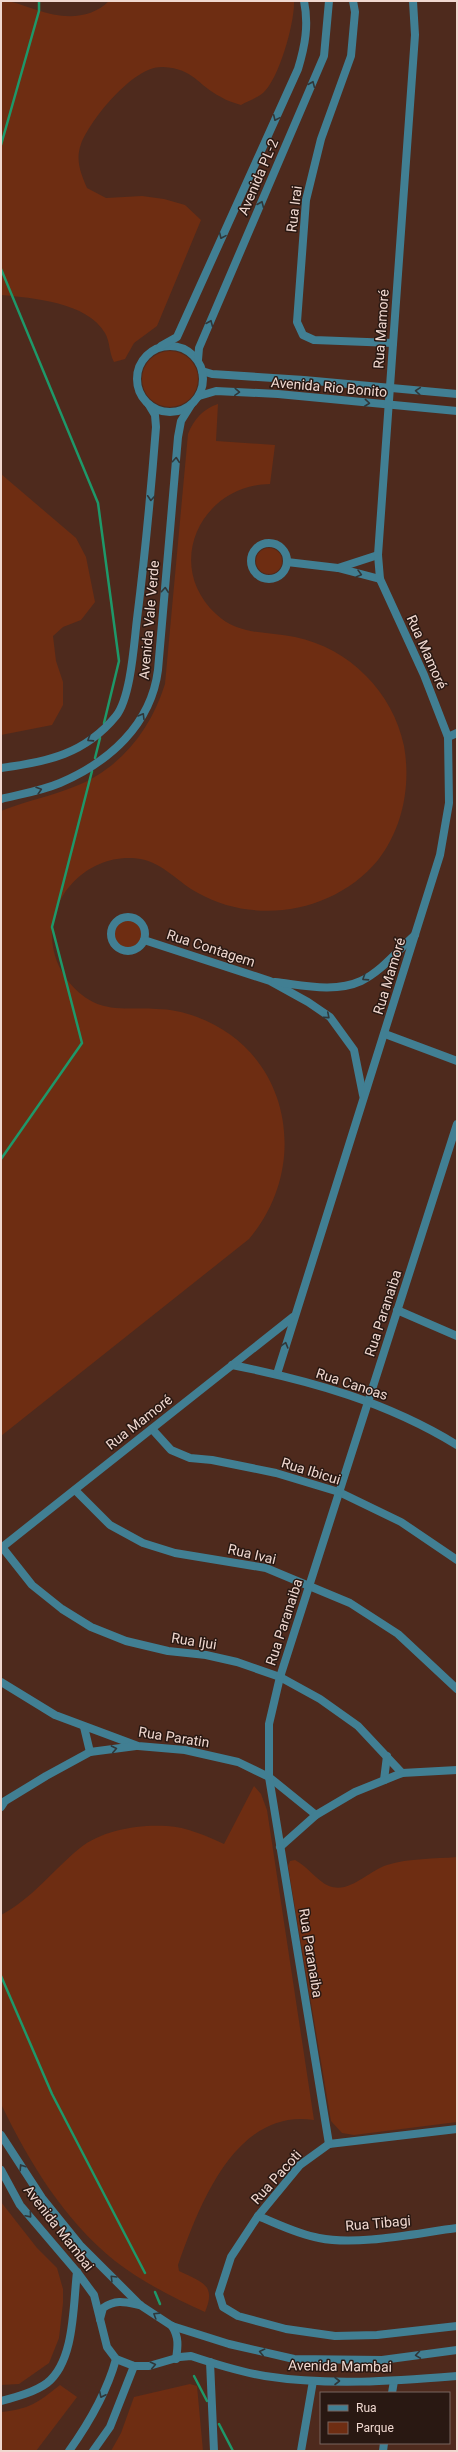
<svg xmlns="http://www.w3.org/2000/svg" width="458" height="2452" font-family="Roboto,sans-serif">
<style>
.green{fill:#6e2d12}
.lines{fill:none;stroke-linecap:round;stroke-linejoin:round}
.stream{stroke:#1e9869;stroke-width:2.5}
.minor{stroke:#417f93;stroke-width:8}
.tertiary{stroke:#417f93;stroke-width:8}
.oneway{stroke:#303739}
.labels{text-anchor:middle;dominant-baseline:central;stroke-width:3;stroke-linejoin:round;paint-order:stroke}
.street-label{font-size:14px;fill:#f0d8d0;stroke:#291812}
</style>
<rect width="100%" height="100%" fill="#4e2a1d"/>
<!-- green -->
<g class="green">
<path d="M1,1c13,0 23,5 36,9 25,9 53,10 72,-9h185c1,21 -15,78 -31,92 -6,5 -15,8 -22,12 -6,-2 -14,-4 -20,-8 -24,-12 -26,-28 -58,-30 -29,-2 -73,53 -82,77 -6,16 0,30 6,44l19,10 36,-2 22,3 21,6 16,15 -44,106 -23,17 -9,16 -11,3c-5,-9 -4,-21 -9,-29 -18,-31 -72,-35 -104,-38z"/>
<circle cx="170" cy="379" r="28"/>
<path d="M218,404l-2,37 59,4 -5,39c-69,1 -107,81 -54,130 23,22 51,17 79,23 54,11 98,55 109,109 7,39 -1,82 -26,114 -43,52 -121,66 -180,33 -19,-10 -32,-27 -53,-33 -52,-12 -101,35 -92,87 4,23 19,44 40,55 21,10 41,5 63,7 14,0 28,3 41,8 94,35 114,149 52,222l-248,197v-625c25,-10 51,-15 75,-25 45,-18 75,-57 89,-102l23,-250c6,-15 15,-25 30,-30z"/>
<path d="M1,474l75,64 10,19 9,45 -14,18 -18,7 -10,9 3,25 7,21v23l-11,20 -51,10z"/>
<circle cx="269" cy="561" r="13"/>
<circle cx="128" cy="934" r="14"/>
<path d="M254,1786l7,8 6,16 47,310c-79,-12 -115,86 -136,145l1,6c22,11 38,13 26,41 -31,-14 -63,-30 -90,-51 -51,-41 -86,-99 -114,-157v-189c32,-17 51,-44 79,-67 22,-18 59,-24 87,-22 19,1 40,10 57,18z"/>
<path d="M457,1857v265l-103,13 -12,-2 -11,-12 -43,-255 2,-5 5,-1c12,6 23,22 34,26 21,8 39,-15 58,-21 22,-7 48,-6 70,-8z"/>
<path d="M1,2202l36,46 20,20 6,21v14l-4,35 -10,25 -30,21 -18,1z"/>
<path d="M190,2384l7,2 6,65h-92l10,-18 13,-36z"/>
<path d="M60,2385l17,12 -41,54h-35v-39c29,-3 36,-9 59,-27z"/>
</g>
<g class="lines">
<!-- stream -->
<g class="stream">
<path d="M1,145l38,-134v-10"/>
<path d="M1,269l97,234 21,158 -15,62"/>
<path d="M95,758l5,-20"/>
<path d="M1,1159l81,-116 -30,-116 40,-156"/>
<path d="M1,1976l51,118 93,179"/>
<path d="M155,2292l5,12"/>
<path d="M194,2376l13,25"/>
<path d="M219,2424l14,27"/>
</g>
<!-- minor -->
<g class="minor">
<path d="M353,1l2,11 -4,44 -30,83 -15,61 -9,122 6,13 11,5 79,3"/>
<path d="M202,371l10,3 92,6 153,14"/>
<path d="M199,396l17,-5 62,3 179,17"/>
<circle cx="269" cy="561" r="18"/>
<path d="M287,562l51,6 42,11"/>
<path d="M338,568l40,-13"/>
<path d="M448,737l9,-4"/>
<circle cx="128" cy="934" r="17"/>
<path d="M144,940l126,41 38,21 22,15 24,33 9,45"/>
<path d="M275,982c27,3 60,11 86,-1 21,-10 37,-31 54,-46"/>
<path d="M385,1034l72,27"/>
<path d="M397,1310l60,26"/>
<path d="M232,1365c80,16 155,37 225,80"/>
<path d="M277,1374l163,-519 9,-52 -1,-66 -24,-62 -44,-96 -2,-24 37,-520 -2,-34"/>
<path d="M152,1429l19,21 19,8 22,2 64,13 63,19 62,30 56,38"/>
<path d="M75,1490l35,35 33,18 32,10 91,15 84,35 48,31 59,55"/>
<path d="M2,1547l30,38 30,24 29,18 35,14 42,10 38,4 31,7 43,15 40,22 38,27 44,47"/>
<path d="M1,1548l292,-231"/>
<path d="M1,1682l54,33 83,31 47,4 53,12 31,15 47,38"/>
<path d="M84,1727l6,25"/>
<path d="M384,1780l3,-24"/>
<path d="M1,1807l4,-6 41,-25 44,-24 46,-6"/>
<path d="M280,1847l36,-32 39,-23 47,-19 55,-3"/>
<path d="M457,2129l-128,15 -29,21 -42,51 -27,41 -12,37 4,13 15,9 48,13 49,7 42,-1 80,-9"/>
<path d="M329,2144l-60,-367v-53l11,-47 177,-553"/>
<path d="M258,2216c20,8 39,18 61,22 39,8 98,-5 138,-10"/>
<path d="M210,2362l4,89"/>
<path d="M392,2393l2,-12"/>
<path d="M1,2401c15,-4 34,-9 46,-18 28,-22 26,-78 30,-111"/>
<path d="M301,2451l12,-70"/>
<path d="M383,2451l1,-8"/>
</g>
<!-- tertiary -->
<g class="tertiary">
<circle cx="170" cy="379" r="33"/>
<path d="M161,346l16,-9 121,-268c7,-23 11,-44 6,-68"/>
<path d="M198,360l1,-12 125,-292 5,-55"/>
<path d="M1,768c46,-6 84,-14 115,-52 15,-19 18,-73 21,-97 8,-64 14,-128 19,-192l-1,-12 -6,-10"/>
<path d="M1,799c20,-5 40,-8 59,-16 49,-21 91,-58 98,-113l20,-233 3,-16 10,-16"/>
<path d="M1,2135l41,63 38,47 60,60 32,21 57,18 65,15 88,1 75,-10"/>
<path d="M1,2170l19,35 57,67 17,23 13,52 9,12 18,7h15l31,-9 11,-1c24,8 49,16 74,20 64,10 128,5 192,0"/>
<path d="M100,2319l3,-11c13,-9 22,-6 37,-3"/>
<path d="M172,2326c7,11 6,20 4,33"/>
<path d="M69,2451c20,-28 38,-59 47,-92"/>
<path d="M93,2451l17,-24 24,-61"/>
</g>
</g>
<!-- one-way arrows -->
<defs><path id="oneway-chevron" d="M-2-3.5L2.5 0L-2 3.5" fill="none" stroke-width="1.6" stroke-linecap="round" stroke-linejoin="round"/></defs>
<g class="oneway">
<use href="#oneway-chevron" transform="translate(312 84) rotate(-67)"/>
<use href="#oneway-chevron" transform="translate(276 118) rotate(114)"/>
<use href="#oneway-chevron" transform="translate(261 204) rotate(-67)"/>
<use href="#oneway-chevron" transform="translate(222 236) rotate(114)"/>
<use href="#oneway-chevron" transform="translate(210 323) rotate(-67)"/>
<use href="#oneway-chevron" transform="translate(418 391) rotate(-175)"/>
<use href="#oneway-chevron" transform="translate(237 392) rotate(3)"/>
<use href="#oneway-chevron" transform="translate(367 403) rotate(6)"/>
<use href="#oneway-chevron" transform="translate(176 460) rotate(-85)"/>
<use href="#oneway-chevron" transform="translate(151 498) rotate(94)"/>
<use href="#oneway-chevron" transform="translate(359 574) rotate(15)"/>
<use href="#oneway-chevron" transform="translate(165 590) rotate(-85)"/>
<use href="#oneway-chevron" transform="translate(142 716) rotate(-59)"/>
<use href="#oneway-chevron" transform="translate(90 739) rotate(147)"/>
<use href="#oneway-chevron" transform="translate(39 790) rotate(-17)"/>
<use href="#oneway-chevron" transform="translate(365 978) rotate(147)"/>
<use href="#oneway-chevron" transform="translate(327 1016) rotate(41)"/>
<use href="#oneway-chevron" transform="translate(285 1345) rotate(-74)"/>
<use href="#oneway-chevron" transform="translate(114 1749) rotate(-11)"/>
<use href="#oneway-chevron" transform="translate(22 2167) rotate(-123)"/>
<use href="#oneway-chevron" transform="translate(29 2215) rotate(49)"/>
<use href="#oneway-chevron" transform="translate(113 2278) rotate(-135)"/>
<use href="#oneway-chevron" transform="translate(156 2315) rotate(-148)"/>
<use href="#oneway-chevron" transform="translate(262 2352) rotate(-167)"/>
<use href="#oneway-chevron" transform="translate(418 2355) rotate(172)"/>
<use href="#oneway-chevron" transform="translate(153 2365) rotate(-12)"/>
<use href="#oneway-chevron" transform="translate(337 2381)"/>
<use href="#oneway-chevron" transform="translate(102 2395) rotate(116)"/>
</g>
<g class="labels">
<!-- street labels -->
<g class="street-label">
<text transform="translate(258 177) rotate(-67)">Avenida PL-2</text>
<text transform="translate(294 209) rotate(-83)">Rua Irai</text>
<text transform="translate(381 329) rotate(-86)">Rua Mamoré</text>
<text transform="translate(329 387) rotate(5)">Avenida Rio Bonito</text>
<text transform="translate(149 620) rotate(-85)">Avenida Vale Verde</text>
<text transform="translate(427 652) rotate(66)">Rua Mamoré</text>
<text transform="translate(211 948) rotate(18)">Rua Contagem</text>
<text transform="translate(389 976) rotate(-73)">Rua Mamoré</text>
<text transform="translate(383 1313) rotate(-72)">Rua Paranaiba</text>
<text transform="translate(352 1384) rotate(18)">Rua Canoas</text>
<text transform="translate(139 1422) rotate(-38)">Rua Mamoré</text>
<text transform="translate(311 1471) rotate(17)">Rua Ibicui</text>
<text transform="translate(252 1554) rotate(13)">Rua Ivai</text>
<text transform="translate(284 1622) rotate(-72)">Rua Paranaiba</text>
<text transform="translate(194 1641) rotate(9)">Rua Ijui</text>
<text transform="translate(174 1737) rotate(9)">Rua Paratin</text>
<text transform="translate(311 1953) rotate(81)">Rua Paranaiba</text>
<text transform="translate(276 2177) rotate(-48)">Rua Pacoti</text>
<text transform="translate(378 2223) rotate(-5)">Rua Tibagi</text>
<text transform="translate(59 2228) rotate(52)">Avenida Mambai</text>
<text transform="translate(340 2366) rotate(1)">Avenida Mambai</text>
</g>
</g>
<!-- border -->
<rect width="458" height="2452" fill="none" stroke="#f0d8d0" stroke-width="4"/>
<!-- legend -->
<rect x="320" y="2392" width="130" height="52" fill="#291812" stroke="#79655e"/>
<rect x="328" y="2405" width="20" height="6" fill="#417f93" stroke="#79655e"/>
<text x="356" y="2412" font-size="12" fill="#f0d8d0">Rua</text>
<rect x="328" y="2422" width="20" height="12" fill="#6e2d12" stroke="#79655e"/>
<text x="356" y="2432" font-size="12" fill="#f0d8d0">Parque</text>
</svg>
